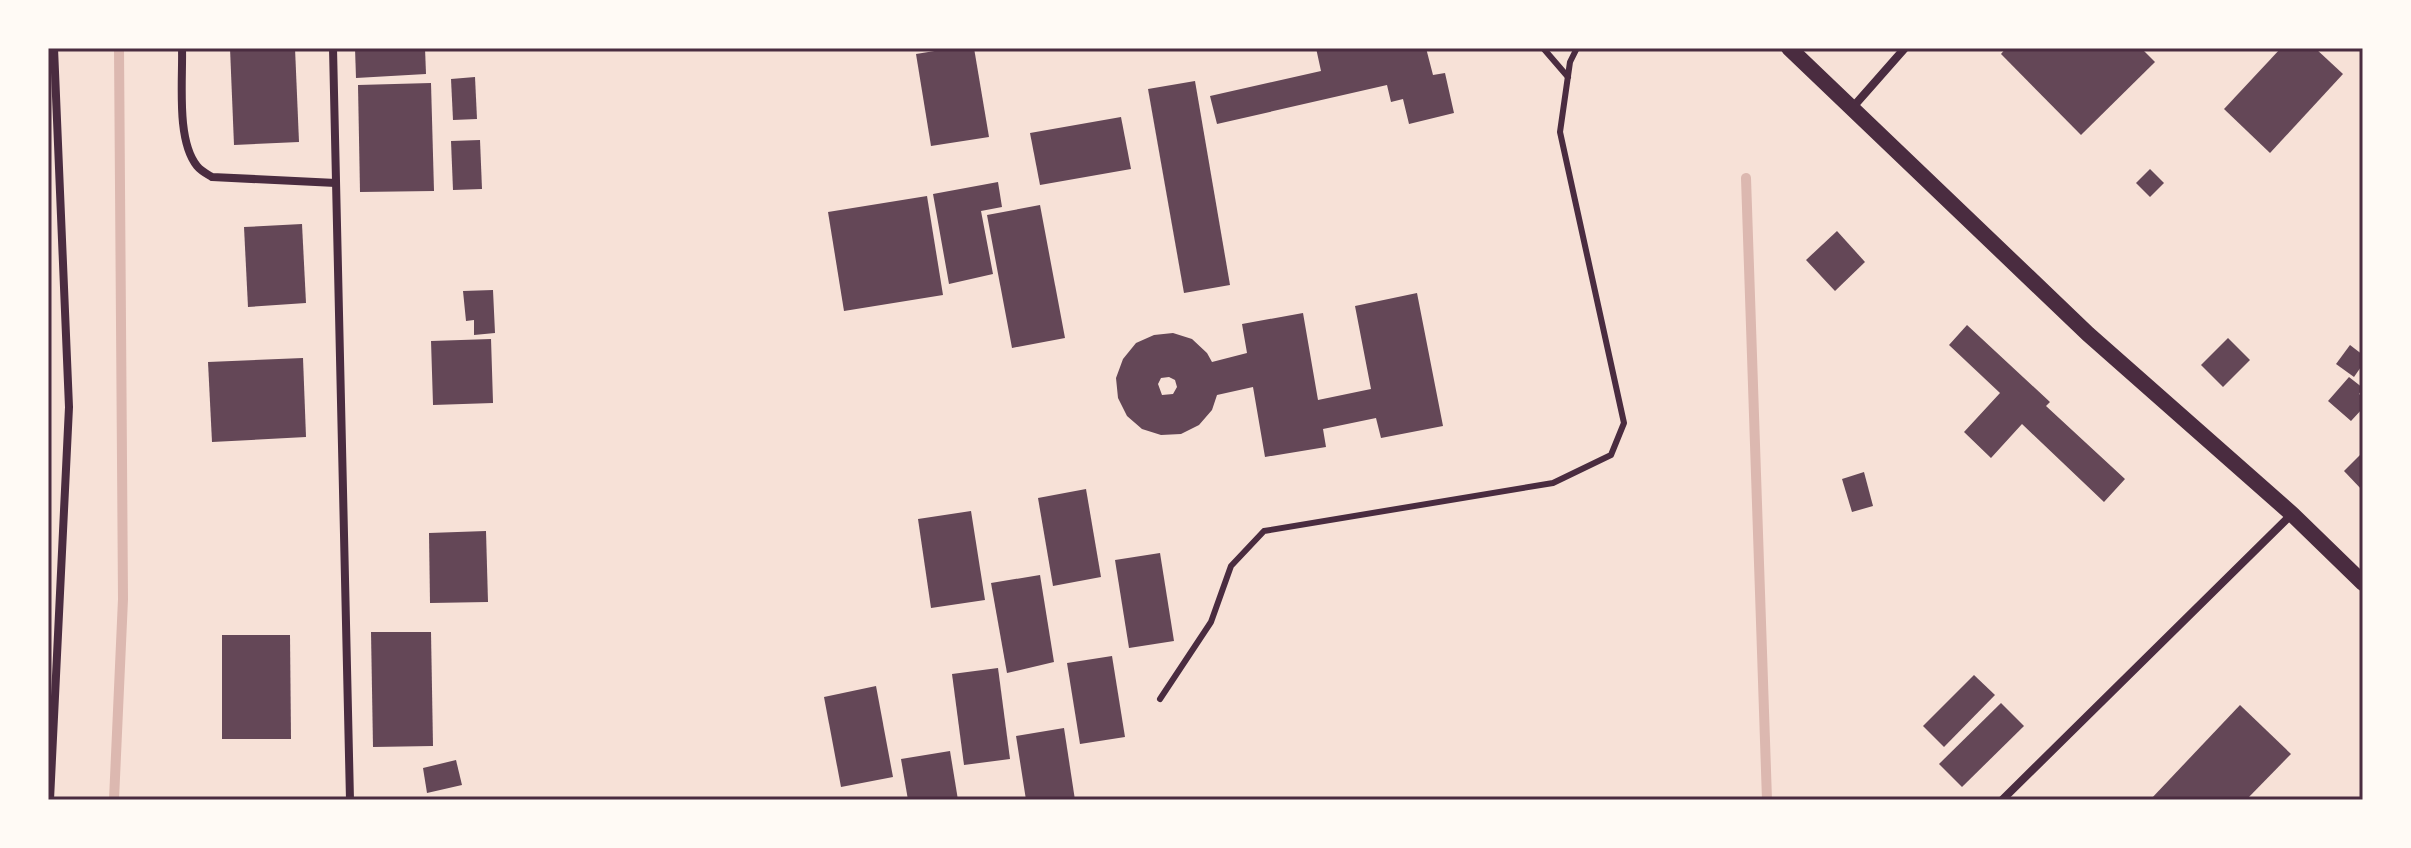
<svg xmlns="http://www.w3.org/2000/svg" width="2411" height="848" font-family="'PT Sans',sans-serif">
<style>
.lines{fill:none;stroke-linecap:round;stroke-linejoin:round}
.stream{stroke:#dcb8b0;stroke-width:10}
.building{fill:#644757;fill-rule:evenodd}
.service{stroke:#4a2c40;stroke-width:6}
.minor{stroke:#4a2c40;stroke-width:8}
.secondary{stroke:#4a2c40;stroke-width:16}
.neatline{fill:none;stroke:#4a2c40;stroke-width:3}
</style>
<rect width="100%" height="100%" fill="#f7e1d7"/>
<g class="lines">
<!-- stream -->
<g class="stream">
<path d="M1746,178l21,622"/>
<path d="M114,800l9,-201 -4,-551"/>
</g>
</g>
<!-- building -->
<g class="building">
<path d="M230,48h65l4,94 -65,3z"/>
<path d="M355,48h70l1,26 -70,4z"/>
<path d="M953,48h21l15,89 -58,9 -15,-92z"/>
<path d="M1316,48h110l7,27 12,-2 9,40 -45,11 -6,-25 -12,3 -4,-17 -170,39 -7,-28 111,-25z"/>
<path d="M2006,48h135l14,14 -74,73 -80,-81z"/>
<path d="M2281,48h34l28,26 -73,79 -46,-44z"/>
<path d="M475,77l2,42 -24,1 -2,-41z"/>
<path d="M1195,81l35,204 -46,8 -36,-204z"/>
<path d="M431,83l3,108 -74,1 -2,-107z"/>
<path d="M1121,117l10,52 -91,16 -10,-52z"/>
<path d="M480,140l2,49 -29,1 -2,-49z"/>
<path d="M2150,169l14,14 -14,14 -14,-14z"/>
<path d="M998,182l4,25 -21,4 12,63 -44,10 -16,-90z"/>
<path d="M927,196l16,99 -99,16 -16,-99z"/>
<path d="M1040,205l25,133 -53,10 -25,-133z"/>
<path d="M302,224l4,79 -58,4 -4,-80z"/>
<path d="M1837,231l28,31 -30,29 -29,-31z"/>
<path d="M493,290l2,43 -21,2v-15l-8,1 -3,-30z"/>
<path d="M1417,293l26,133 -62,12 -5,-20 -53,11 3,18 -61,10 -12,-70 -36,8 -5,15 -13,15 -18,9 -20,1 -19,-6 -15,-13 -9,-18 -2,-20 7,-19 13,-16 18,-8 19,-2 19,6 15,14 5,9 35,-9 -5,-29 61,-11 15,87 53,-11 -16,-83zM1169,377l6,3 2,7 -4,7 -11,1 -4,-11 3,-6z"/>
<path d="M1967,325l83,77 -4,4 79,73 -21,23 -82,-78 -31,34 -27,-26 36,-39 -51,-48z"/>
<path d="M2228,338l22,22 -27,27 -22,-22z"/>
<path d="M491,339l2,64 -60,2 -2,-64z"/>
<path d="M2350,345l13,10v9l-9,13 -18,-13z"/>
<path d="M303,358l3,79 -94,5 -4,-80z"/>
<path d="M2349,377l14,11 -4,6 4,3v11l-12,13 -23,-20z"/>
<path d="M2363,452v39l-19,-20z"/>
<path d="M1864,472l9,34 -21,6 -10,-33z"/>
<path d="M1086,489l15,88 -48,9 -15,-88z"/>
<path d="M971,511l14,89 -54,8 -13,-89z"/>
<path d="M486,531l2,71 -58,1 -1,-70z"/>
<path d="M1160,553l14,88 -45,7 -14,-88z"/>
<path d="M1040,575l14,87 -47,11 -16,-90z"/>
<path d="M371,632h60l2,114 -60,1z"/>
<path d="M222,635h68l1,104h-69z"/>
<path d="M1112,656l13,81 -45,7 -13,-81z"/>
<path d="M998,668l12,91 -46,6 -12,-91z"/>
<path d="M1974,675l21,20 -51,52 -21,-21z"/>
<path d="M876,686l17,91 -52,10 -17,-90z"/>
<path d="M2001,703l23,23 -62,61 -23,-23z"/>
<path d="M2240,705l51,49 -45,46h-96z"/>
<path d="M1064,728l11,72h-49l-10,-64z"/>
<path d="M950,751l8,49h-50l-7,-41z"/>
<path d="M456,760l6,25 -35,8 -4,-25z"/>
</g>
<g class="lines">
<!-- service -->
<g class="service">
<path d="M1543,48l25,29"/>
<path d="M1160,699l51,-77 20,-56 33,-35 289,-48 58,-28 13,-32 -64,-291 10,-70 7,-14"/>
</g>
<!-- minor -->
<g class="minor">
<path d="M182,48c1,32 -6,92 15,118 4,5 10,8 15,11l124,6"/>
<path d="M333,48l17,752"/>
<path d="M1853,107l52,-59"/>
<path d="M50,800l19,-393 -15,-359"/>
<path d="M2002,800l290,-286"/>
</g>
<!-- secondary -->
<path class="secondary" d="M1789,48l299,286 204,180 71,69"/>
</g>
<!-- border -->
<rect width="2411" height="848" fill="none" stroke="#fffaf5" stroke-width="100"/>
<rect x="50" y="50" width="2311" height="748" class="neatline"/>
</svg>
